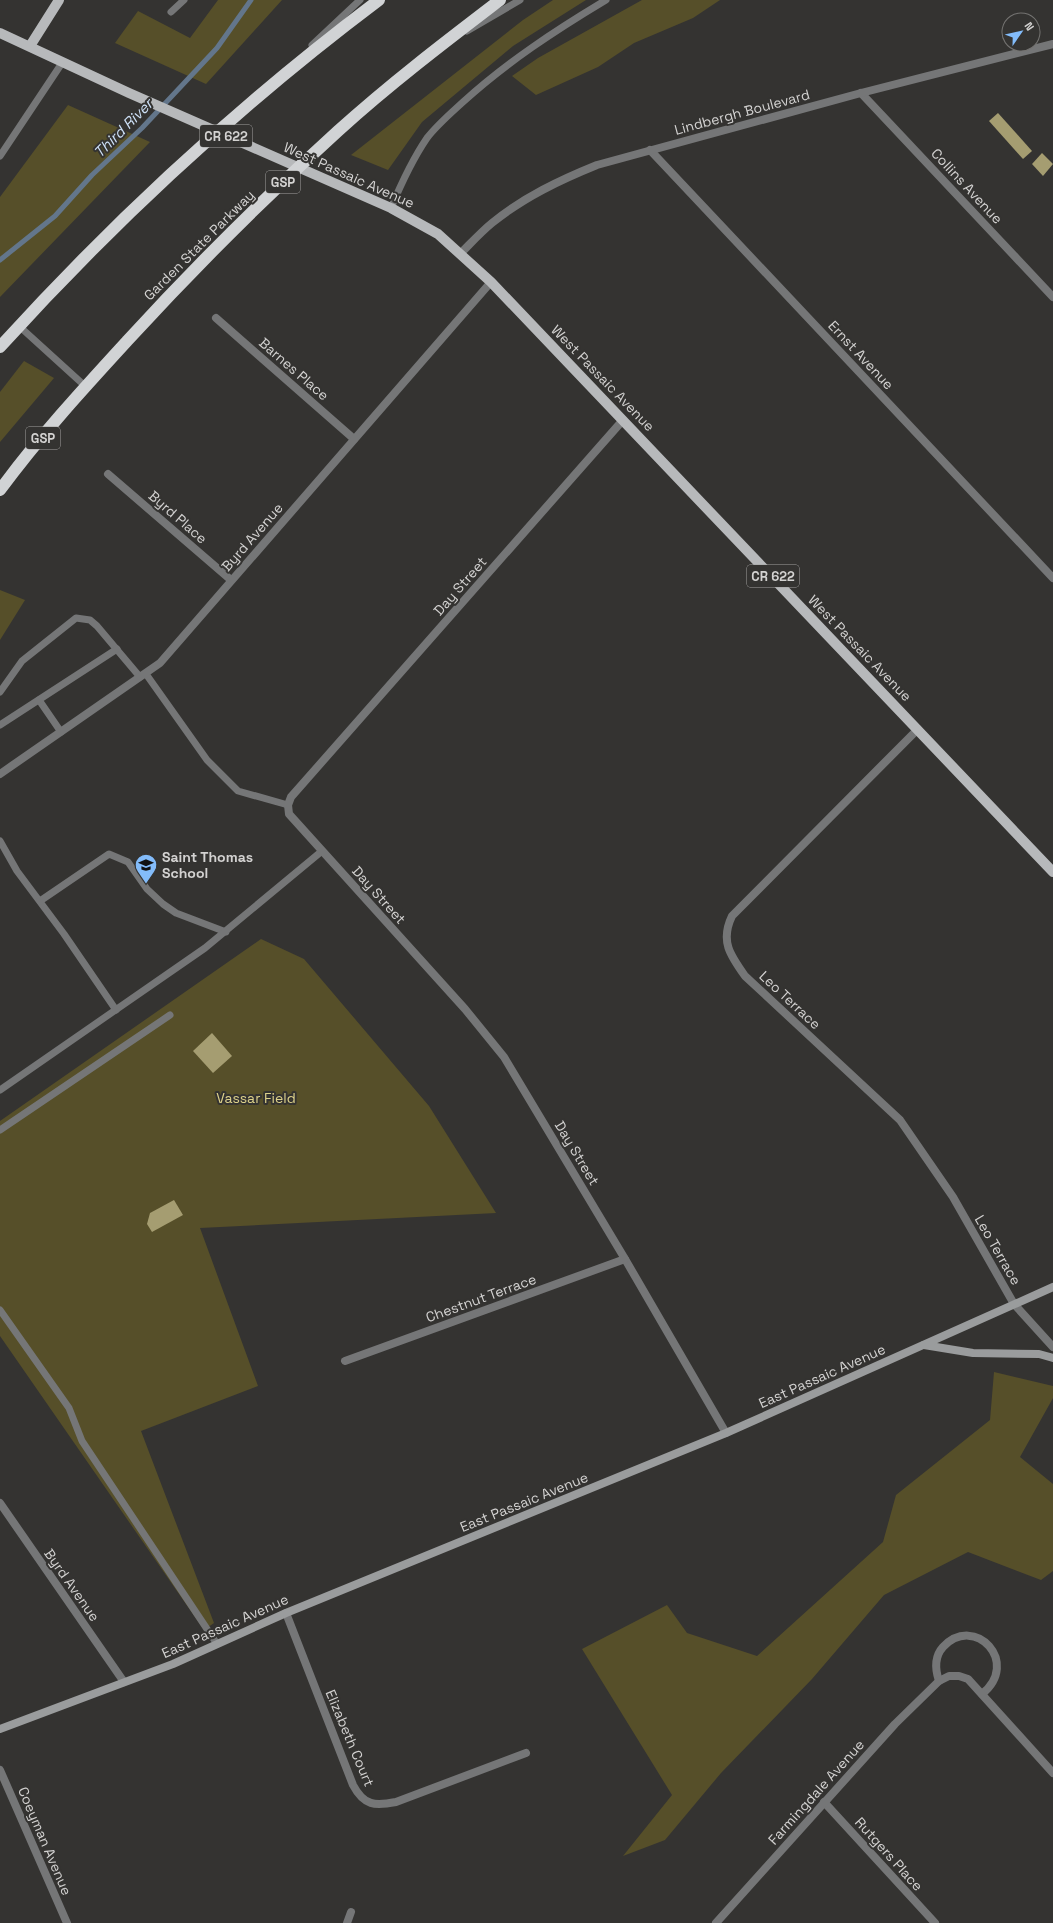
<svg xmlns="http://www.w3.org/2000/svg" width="1053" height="1923" font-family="'Space Grotesk',sans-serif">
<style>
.green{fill:#564f29}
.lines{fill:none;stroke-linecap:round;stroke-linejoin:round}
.stream{stroke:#63768b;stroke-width:5}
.building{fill:#a59d71}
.lane{stroke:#757677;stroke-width:7}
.street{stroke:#757677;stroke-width:8}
.secondary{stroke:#9a9c9d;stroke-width:8}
.primary{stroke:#b7b9bb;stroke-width:10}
.highway{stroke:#d1d3d5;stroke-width:12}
.labels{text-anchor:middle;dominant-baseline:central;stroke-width:4;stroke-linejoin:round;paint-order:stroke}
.shield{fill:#343331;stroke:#a3a2a1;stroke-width:1}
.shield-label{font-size:13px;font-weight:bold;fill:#d3d2d1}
.street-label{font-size:14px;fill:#d3d2d1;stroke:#343331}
.poi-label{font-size:14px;font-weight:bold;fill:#d3d2d1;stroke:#343331;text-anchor:start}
.park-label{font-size:14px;fill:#ddd18a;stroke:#343331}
.water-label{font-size:15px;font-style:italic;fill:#ccdff5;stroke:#343331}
</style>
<rect width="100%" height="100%" fill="#343331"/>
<!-- green -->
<g class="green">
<path d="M218,0h64l-76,84 -91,-41 23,-32 52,27z"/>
<path d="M553,0h33l-73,46 -91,76 -34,48 -37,-15 172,-135z"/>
<path d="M642,0h78l-27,18 -59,25 -36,24 -62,28 -24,-19 26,-18z"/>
<path d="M68,105l82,37 -150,155v-100z"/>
<path d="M24,361l30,17 -54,64v-50z"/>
<path d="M0,590l25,10 -25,40z"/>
<path d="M261,939l43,20 125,147 67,107 -296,15 58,158 -117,45 73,192 -10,7 -204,-294v-215z"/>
<path d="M994,1372l59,14v12l-33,59 33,27v87l-12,9 -73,-28 -84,43 -72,84 -91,94 -56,67 -42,16 49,-61 -90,-146 85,-44 20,28 70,23 126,-114 13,-47 94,-75z"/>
</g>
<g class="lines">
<!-- stream -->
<path class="stream" d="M0,260l55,-44 37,-41 50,-47 75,-80 34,-48"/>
</g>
<!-- building -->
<g class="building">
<path d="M998,113l34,38 -9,8 -34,-38z"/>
<path d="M1042,153l11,11 -10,12 -11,-12z"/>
<path d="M212,1033l20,23 -19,17 -20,-22z"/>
<path d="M174,1200l9,15 -31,17 -5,-8 3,-11z"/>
</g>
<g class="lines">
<!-- lane -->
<g class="lane">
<path d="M171,12l13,-12"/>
<path d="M467,31l53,-31"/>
<path d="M312,45l48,-45"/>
<path d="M0,156l62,-93"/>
<path d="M391,208c10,-24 21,-48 36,-70 10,-13 24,-25 36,-36 44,-40 93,-72 143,-102"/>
<path d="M19,326l66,60"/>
<path d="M146,674l61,86 31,31 50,14"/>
<path d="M0,692l22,-31 54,-43 14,2 7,6 43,51"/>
<path d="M39,700l22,32"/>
<path d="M0,725l117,-76"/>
<path d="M0,841l17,30 47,63 52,76"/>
<path d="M40,901l69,-47 19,8 19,27 16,15 13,9 50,19"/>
<path d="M0,1090l205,-142 117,-97"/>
<path d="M0,1130l170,-115"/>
<path d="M0,1310l69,98 13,33 135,203"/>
</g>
<!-- street -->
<g class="street">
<path d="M861,93l192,204"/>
<path d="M650,150l403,428"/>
<path d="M461,253c10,-10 20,-21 31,-30 32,-26 68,-43 105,-58l264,-72 192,-49"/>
<path d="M216,318l138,121"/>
<path d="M623,420l-332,377 -3,8 1,9 176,195 39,48 121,202 101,174"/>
<path d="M108,474l123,106"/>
<path d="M918,729l-186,187c-12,25 -2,39 13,60l155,144 53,77 61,107 39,43"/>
<path d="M0,774l160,-111 331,-381"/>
<path d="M345,1361l280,-102"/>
<path d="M0,1503l124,179"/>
<path d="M286,1613l67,172c11,21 22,21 43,17l130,-49"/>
<path d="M939,1681c-4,-12 -5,-24 4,-34 32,-34 78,16 39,47"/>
<path d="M0,1770l67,153"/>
<path d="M824,1802l111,121"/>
<path d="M347,1923l4,-11"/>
<path d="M716,1923l179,-199 44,-43 10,-5h10l9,3 85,94"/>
</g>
<!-- secondary -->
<g class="secondary">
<path d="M924,1345l49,8 66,1 14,4"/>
<path d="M0,1729l173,-65 113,-51 440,-180 327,-146"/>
</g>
<!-- primary -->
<g class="primary">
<path d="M0,33l129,60 262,115 47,26 53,48 562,590"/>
<path d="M30,46l29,-46"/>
</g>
<!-- highway -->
<g class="highway">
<path d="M0,347c115,-127 242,-244 379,-347"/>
<path d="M0,490c39,-53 84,-102 128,-150 67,-73 137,-143 210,-209 52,-47 107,-89 162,-131"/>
</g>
</g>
<!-- icons -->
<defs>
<g id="school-pin" transform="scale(1.15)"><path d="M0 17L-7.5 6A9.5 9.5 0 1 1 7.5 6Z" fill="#83bcfa" stroke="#343331"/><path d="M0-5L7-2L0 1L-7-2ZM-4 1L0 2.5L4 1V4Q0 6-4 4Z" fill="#111"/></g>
</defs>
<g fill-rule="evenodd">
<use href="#school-pin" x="146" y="865"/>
</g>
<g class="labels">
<!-- shield labels -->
<g class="shield">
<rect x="200" y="125" width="52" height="22" rx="3"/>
<rect x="266" y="171" width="34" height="22" rx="3"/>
<rect x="26" y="427" width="34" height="22" rx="3"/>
<rect x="747" y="565" width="52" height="22" rx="3"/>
</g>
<g class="shield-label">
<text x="226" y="136">CR 622</text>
<text x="283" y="182">GSP</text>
<text x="43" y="438">GSP</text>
<text x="773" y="576">CR 622</text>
</g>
<!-- street labels -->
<g class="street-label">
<text transform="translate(742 112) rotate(-15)">Lindbergh Boulevard</text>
<text transform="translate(349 175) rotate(24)">West Passaic Avenue</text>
<text transform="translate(967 186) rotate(47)">Collins Avenue</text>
<text transform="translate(199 245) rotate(-45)">Garden State Parkway</text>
<text transform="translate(861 355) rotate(47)">Ernst Avenue</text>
<text transform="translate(294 369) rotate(41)">Barnes Place</text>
<text transform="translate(603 378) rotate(46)">West Passaic Avenue</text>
<text transform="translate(178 517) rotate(41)">Byrd Place</text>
<text transform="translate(252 537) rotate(-49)">Byrd Avenue</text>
<text transform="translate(460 586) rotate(-49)">Day Street</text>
<text transform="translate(860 648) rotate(46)">West Passaic Avenue</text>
<text transform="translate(379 895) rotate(48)">Day Street</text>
<text transform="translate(790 1000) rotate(43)">Leo Terrace</text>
<text transform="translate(577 1153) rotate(59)">Day Street</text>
<text transform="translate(998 1250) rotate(60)">Leo Terrace</text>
<text transform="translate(481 1298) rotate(-20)">Chestnut Terrace</text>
<text transform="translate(822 1376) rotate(-24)">East Passaic Avenue</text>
<text transform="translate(524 1502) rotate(-22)">East Passaic Avenue</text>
<text transform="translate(72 1585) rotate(55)">Byrd Avenue</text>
<text transform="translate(225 1626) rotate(-24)">East Passaic Avenue</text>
<text transform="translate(350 1738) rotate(67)">Elizabeth Court</text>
<text transform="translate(816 1792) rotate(-48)">Farmingdale Avenue</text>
<text transform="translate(45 1841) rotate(67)">Coeyman Avenue</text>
<text transform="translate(889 1854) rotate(48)">Rutgers Place</text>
</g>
<!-- poi labels -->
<g class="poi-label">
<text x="162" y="857">Saint Thomas<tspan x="162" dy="16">School</tspan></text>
</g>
<!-- park labels -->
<g class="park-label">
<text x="256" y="1098">Vassar Field</text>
</g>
<!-- water labels -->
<g class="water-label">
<text transform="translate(123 128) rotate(-45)">Third River</text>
</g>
</g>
<!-- north arrow -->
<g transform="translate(1021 32) rotate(56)"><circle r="19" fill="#343331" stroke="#747371"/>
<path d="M0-3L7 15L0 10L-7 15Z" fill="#83bcfa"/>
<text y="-6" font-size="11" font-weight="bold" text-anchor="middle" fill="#d3d2d1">N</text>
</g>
</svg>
